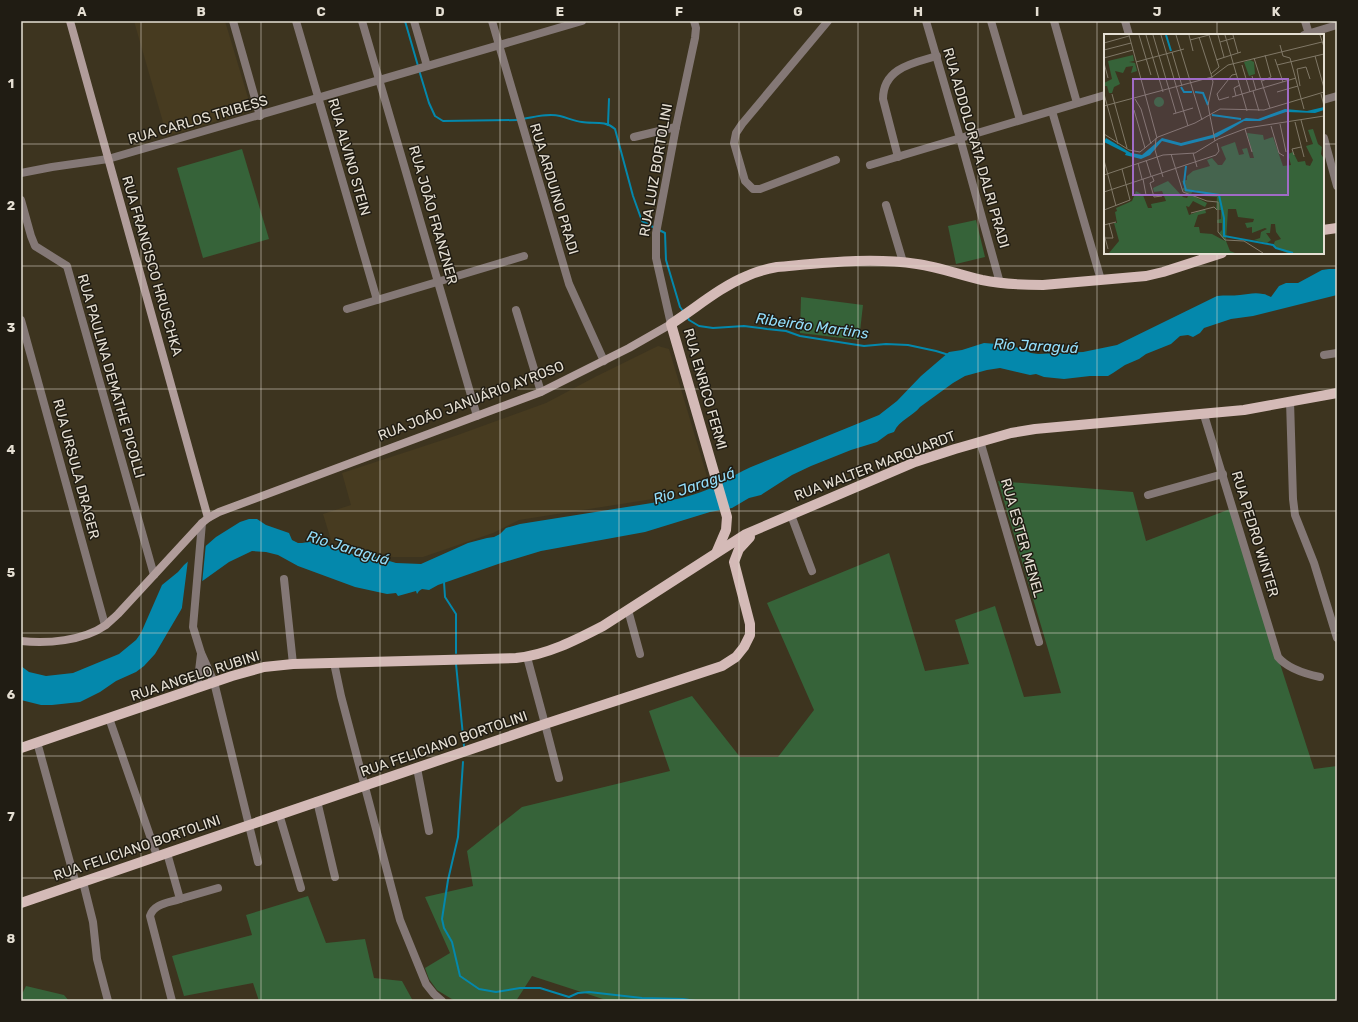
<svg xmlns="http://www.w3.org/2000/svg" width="1358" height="1022" font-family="Rubik,sans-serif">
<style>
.built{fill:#473b20}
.green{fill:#366339}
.water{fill:#0488ac}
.pier{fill:#3d341f}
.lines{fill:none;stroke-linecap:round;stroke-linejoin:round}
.stream{stroke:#0488ac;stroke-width:2}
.minor{stroke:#847876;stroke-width:8}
.tertiary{stroke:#847876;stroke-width:8}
.secondary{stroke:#b19d9b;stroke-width:8}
.primary{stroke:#d4bab7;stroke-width:10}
.grid{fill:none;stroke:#e5dfd3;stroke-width:1;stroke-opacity:0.55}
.labels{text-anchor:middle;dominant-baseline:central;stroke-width:3;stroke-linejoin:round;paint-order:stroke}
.street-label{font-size:14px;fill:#e5dfd3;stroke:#201c13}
.water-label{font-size:15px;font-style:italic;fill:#93ddfa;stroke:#201c13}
.inset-river{fill:none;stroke:#0488ac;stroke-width:2}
.inset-road{fill:none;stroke:#807867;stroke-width:1}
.view{fill:#a06bc6;fill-opacity:0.15;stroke:#a06bc6;stroke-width:2}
.inset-edge{fill:none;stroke:#e5dfd3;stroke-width:2}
.neatline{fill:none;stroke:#e5dfd3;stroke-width:1.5}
.grid-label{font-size:13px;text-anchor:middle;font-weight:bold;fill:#e5dfd3}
</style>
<rect width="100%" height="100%" fill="#3d341f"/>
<!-- built -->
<g class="built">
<path d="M134,21h91l27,90 -85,25z"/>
<path d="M658,346l11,3 40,134 -37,13 -153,24 -26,13 -70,24h-30l-62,-17 -8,-26 28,-9 -9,-32 113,-37 91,-33 51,-27z"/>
</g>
<!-- green -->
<g class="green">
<path d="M242,149l27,90 -66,19 -26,-90z"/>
<path d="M976,220l9,37 -29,7 -8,-38z"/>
<path d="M801,297l62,8 -4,35 -59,-7z"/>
<path d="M998,481l135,11 13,49 84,-32 84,260 23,-3v235h-728l-77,-25 -16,25h-61l-18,-11 -8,-11 -4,-11 25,-15 -25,-56 48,-11 -6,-35 55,-44 148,-36 -21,-60 43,-15 48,61h38l36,-47 -47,-107 122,-50 36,118 44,-7 -14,-44 40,-14 29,91 37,-4z"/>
<path d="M308,896l18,47 39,-4 9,39 28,3 11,20h-154l-6,-18 -69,13 -12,-40 80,-21 -6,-20z"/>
<path d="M26,986l38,9 5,6h-48v-5z"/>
</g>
<!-- water -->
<path class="water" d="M1329,269h8v26l-84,21 -22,3 -27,9 -4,5 -7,4 -5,-2 -8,1 -9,8 -25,10 -7,5 -14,6 -12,8 -5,3h-18l-26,3 -20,-2 -8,-3 -6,1 -30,-7 -13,2 -22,6 -12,7 -33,24c-7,9 -21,13 -26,25l-6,2 -11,8 -26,8 -40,16 -19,9 -31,20 -12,3 -17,10 -22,4 -65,20 -104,19 -40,12 -63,22 -9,5 -7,-1 -3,2 -2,3 -1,-3 -18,5 -2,-3 -9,1 -32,-7 -57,-21 -20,-11 -12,-3 -14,-1 -23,11 -28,20 -16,21 -30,51 -11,12 -8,6 -20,9 -16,11 -20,10 -28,3h-11l-20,-5v-34l8,6 17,4 27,-3 46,-19 17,-14 5,-7 21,-48 16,-13 6,-7 32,-28 24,-15 9,-3h8l9,6 23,8 3,7 6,3h4l19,-3 8,6 11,2 14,7 22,2 20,6 25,1 47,-21 19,-5 7,-1 6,-3 6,-6 14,-4 157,-25c13,-3 33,-9 44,-16 10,-6 19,-11 30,-16l128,-52 18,-14 24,-25 28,-24 13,-2 22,-7 26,2 21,8 7,1 45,-2 34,-7 100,-49c8,-1 15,0 23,-1 8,-1 15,-3 23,-1 3,0 5,2 8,3l8,-11 7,-3h12l24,-13z"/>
<!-- pier -->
<path class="pier" d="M206,543l-4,41 -15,20 -6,11 7,-55z"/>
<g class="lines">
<!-- stream -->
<g class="stream">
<path d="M405,21l13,45"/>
<path d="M419,70l10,33 6,13 8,5 76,-1"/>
<path d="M523,119c12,-2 25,-6 37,-3 8,2 14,5 22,6 11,2 23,-2 33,7l18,67 9,25 13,7"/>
<path d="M608,125l1,-26"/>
<path d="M659,230l6,3 1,27 14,47 3,4"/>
<path d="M687,316l2,4 10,6 14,2 31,-2 23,3 19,2 14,5 64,10 22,-2 22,1 28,6 13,4"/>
<path d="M444,582l1,15 11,17v39"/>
<path d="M456,664l8,82"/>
<path d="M463,762l-5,75 -10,43 -6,39 2,9 8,14 8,34 19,13 17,3 24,-4h20l29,9 9,-4 11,-1 53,6 41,1 13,2"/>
</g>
<!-- minor -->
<g class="minor">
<path d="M233,21l27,95"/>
<path d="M296,21l81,279"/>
<path d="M362,21l115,395"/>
<path d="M414,21l13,45"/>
<path d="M492,21l77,263 35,77"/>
<path d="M828,21l-86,103 -6,9 -2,10 11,38 8,8h7l76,-29"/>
<path d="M926,21l34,117 40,145"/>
<path d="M991,21l29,99"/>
<path d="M1054,21l23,82"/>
<path d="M1125,21l4,14"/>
<path d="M1305,21l4,13"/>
<path d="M1304,35l33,-10"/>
<path d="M1323,100l14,-4"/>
<path d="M1052,111l49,169"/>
<path d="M634,137l42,-10"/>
<path d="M1324,138l13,48"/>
<path d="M898,157l-15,-58c0,-31 30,-36 54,-43"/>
<path d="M870,165l235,-70"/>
<path d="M21,173l31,-6 56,-8 474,-138"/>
<path d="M21,200l10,36 4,10 32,20 87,309"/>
<path d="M886,205l17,57"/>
<path d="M347,309l177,-53"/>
<path d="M516,310l25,82"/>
<path d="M21,320l84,305"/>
<path d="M671,324l-15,-66v-25l20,-106 19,-89 1,-10 -2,-7"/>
<path d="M1324,355l13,-2"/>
<path d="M1290,401l3,98 2,16 19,48 23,75"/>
<path d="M1204,415l74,242c9,11 28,17 42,20"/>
<path d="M980,441l59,201"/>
<path d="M1148,495l75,-21"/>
<path d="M791,515l21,56"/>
<path d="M202,523l-9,104 8,26 13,29 44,180"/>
<path d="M284,579l9,85"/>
<path d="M628,610l12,44"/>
<path d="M334,663l7,33 59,224 26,64 8,10 8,7"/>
<path d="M197,688l4,-34"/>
<path d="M109,718l48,138"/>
<path d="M545,724l14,54"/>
<path d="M37,742l39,142"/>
<path d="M417,768l12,63"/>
<path d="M317,801l18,76"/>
<path d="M279,814l22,74"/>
<path d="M167,853l13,46c-11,4 -26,4 -30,17l22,85"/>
<path d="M83,882l10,40 4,37 11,42"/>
<path d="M180,899l38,-11"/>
</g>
<!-- tertiary -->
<path class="tertiary" d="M527,657l18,67"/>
<!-- secondary -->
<g class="secondary">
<path d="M70,21l138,497"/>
<path d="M21,641c26,3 62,0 85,-16 4,-4 8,-7 12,-11l84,-91 6,-5 11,-6 322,-120 88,-44 42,-24"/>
</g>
<!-- primary -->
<g class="primary">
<path d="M1323,230l14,-2"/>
<path d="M717,551l9,-21 1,-13 -56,-193c25,-16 49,-37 76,-48 10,-5 20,-7 30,-9 46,-4 94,-10 140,-3 22,3 43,11 65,16 20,4 40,5 61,5l103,-9 17,-4 59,-19"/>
<path d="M21,748l211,-72 32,-9 29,-3 223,-6c31,-3 60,-18 87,-32l143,-92 169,-72 40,-13 56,-16 24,-4 209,-19 93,-17"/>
<path d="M21,903l524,-179 177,-58 14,-9 8,-10 6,-12v-11l-16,-62 5,-13 11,-12"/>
</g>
</g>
<!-- grid -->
<path class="grid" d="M141,21v980M261,21v980M380,21v980M500,21v980M619,21v980M739,21v980M858,21v980M978,21v980M1097,21v980M1217,21v14M21,144h1084M1323,144h14M1217,253v748M21,266h1316M21,389h1316M21,511h1316M21,633h1316M21,756h1316M21,878h1316"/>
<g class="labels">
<!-- street labels -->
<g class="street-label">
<text transform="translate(198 120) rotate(-16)">RUA CARLOS TRIBESS</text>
<text transform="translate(976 148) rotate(74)">RUA ADDOLORATA DALRI PRADI</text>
<text transform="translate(349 157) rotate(74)">RUA ALVINO STEIN</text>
<text transform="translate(656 170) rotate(-80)">RUA LUIZ BORTOLINI</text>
<text transform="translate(554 189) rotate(73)">RUA ARDUINO PRADI</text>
<text transform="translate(433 215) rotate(74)">RUA JOÃO FRANZNER</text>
<text transform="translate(152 266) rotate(74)">RUA FRANCISCO HRUSCHKA</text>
<text transform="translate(111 376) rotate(74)">RUA PAULINA DEMATHE PICOLLI</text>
<text transform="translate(705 389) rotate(74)">RUA ENRICO FERMI</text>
<text transform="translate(471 401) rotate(-21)">RUA JOÃO JANUÁRIO AYROSO</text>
<text transform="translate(875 466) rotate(-21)">RUA WALTER MARQUARDT</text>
<text transform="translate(76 469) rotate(75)">RUA URSULA DRAGER</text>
<text transform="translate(1255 534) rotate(73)">RUA PEDRO WINTER</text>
<text transform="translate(1022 538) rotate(74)">RUA ESTER MENEL</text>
<text transform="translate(195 676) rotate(-18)">RUA ANGELO RUBINI</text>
<text transform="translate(444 744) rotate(-19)">RUA FELICIANO BORTOLINI</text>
<text transform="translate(137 848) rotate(-19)">RUA FELICIANO BORTOLINI</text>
</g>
<!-- water labels -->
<g class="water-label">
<text transform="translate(812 326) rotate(8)">Ribeirão Martins</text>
<text transform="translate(1036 346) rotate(3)">Rio Jaraguá</text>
<text transform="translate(694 486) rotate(-19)">Rio Jaraguá</text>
<text transform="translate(348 548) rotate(17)">Rio Jaraguá</text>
</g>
</g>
<!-- overview -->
<g transform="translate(1104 34)">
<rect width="220" height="220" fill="#3d341f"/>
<path d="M29,21l1,6 -5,1 6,1 2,8 -6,2 2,-7 -7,1 -3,6 -8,-2 5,13 -6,3 -2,6h-3l-2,-7h-3v-3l8,-4 -4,-18zM146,26l4,2 1,12 -6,2 -5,-14zM50 68a5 5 0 1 1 10 0a5 5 0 1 1-10 0ZM209,95l5,15 4,3 -1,7 3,5v94h-37l-14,-7 2,-5 6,-2 -5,-7 -1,-8h-4l-1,9h-4l5,7 -4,3 -13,-3 6,-2 1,-6 6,-3 -2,-1 -13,5v-6l-5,1 -2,-5 8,-1 1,-3 -16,-2 -2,-8h-8l-2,32 4,10 5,2h-126l10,-12 -5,-18h3l-2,-11 2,-1 -1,-3 16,-7 4,-10 7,4 5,13h4l-1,-4 15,-3 -4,-10 -8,1 -1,-4 15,-7 15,16 4,1 2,-4 18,9 -2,4 -12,-6 -4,6 -3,-1 3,9 16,-6 1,4 -8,2 -4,12h5l1,6 12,1 13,7 -6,-8 3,-3v-7h-5v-3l4,-1v-9h-5l1,-13 -13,-1 1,-3 -11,-3 -3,4 -5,-1 -4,-4 3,-2 -3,-6 5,-1v-4l6,-5 17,-5 -3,-6 5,-2 6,7h4l4,-6 -5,-12 14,-5 4,13 5,-1 -2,-5 5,-1 3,10h4l-7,-25 16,2 1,5 9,-3 10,29 8,-1 -3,-11 5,-2 5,10 7,-1 1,4 4,1 3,-6 -7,-14 7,-2 -5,-14z" fill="#366339"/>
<path d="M220,73v3l-9,3 -29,-1 -26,9h-16l-27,16 -36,9 -19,-5 -12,14 -9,4 -16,-4 1,-2 -22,-11 2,-4 25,15 11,2 20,-17 19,5 31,-8 34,-17 12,1 27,-10 22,2z" fill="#0488ac"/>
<path class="inset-river" d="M62,1l5,16M77,53l3,5h8M91,58l8,1 5,12M108,81l29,4M82,132l-2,17 2,7 33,5 5,23v18l49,9 3,3 17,5"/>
<path class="inset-road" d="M25,1l28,103M35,1l12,40M42,1l17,57M49,1l23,78M57,1l27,91M72,1l26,85M85,1l4,16M105,1l10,32 -8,7 2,8 -5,23 2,11M114,1l6,22M121,1l22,76M129,1l5,18M216,1l4,12M95,3l12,37M86,6l19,-5M116,8l14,-4M0,9l25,-7M176,11l3,11 7,2 14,51M0,16l27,-7M68,18l10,34M211,22l9,32M0,24l29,-8M150,24l16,50M171,25l8,23M112,26l25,-8M32,28l48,-13M0,29l4,15M138,31l8,27M173,31l47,-11M148,42l4,14M158,47l9,-4 -6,-22M196,52l-3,-17 9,-2 4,12M149,57l6,20M173,58l21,-6M0,60l14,50M8,60l15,54M217,60l3,12M132,62l-2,-8 6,-3M125,63l-10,3 -2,-6 15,-19 5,-1M128,63l64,-19M31,65l6,10 10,35M0,72l108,-29 16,-12 94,-23M30,76l11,38M69,80l20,-6M106,82l5,25M197,86l6,22M191,88l9,35M176,90l6,28M167,92l8,27 5,3M141,95l7,23M0,100l25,16 11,2 18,-15 37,-14 25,-14 44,1 60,-18M52,104l-1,12 8,27M89,119l4,14M67,120l12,38 24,9 11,1v30l7,8 19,1 19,12M190,121l-2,-6 9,-2M0,126l12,46M42,126l5,16M34,129l4,16M0,141l59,-20 32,-2 23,-14 29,-11 77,-12M48,142l2,5 -4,2 4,14 8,-1M39,145l3,16M0,158l112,-37 3,-4 -2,-8M0,176l26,-10 -8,-31M87,179l23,-6 3,3M0,191l12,-3M0,200l4,15M0,204h9l-4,-15"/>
<path class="view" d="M29,45h155v116h-155z"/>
<rect width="220" height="220" class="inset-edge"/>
</g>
<!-- border -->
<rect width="1358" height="1022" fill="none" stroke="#201c13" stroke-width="44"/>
<rect x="22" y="22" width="1314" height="978" class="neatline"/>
<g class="grid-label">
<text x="82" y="16">A</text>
<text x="201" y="16">B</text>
<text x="321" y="16">C</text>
<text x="440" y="16">D</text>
<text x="560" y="16">E</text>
<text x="679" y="16">F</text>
<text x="798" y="16">G</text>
<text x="918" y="16">H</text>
<text x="1037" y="16">I</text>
<text x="1157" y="16">J</text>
<text x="1276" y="16">K</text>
<text x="11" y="88">1</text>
<text x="11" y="210">2</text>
<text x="11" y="332">3</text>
<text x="11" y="454">4</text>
<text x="11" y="577">5</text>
<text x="11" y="699">6</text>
<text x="11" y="821">7</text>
<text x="11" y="943">8</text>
</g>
</svg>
